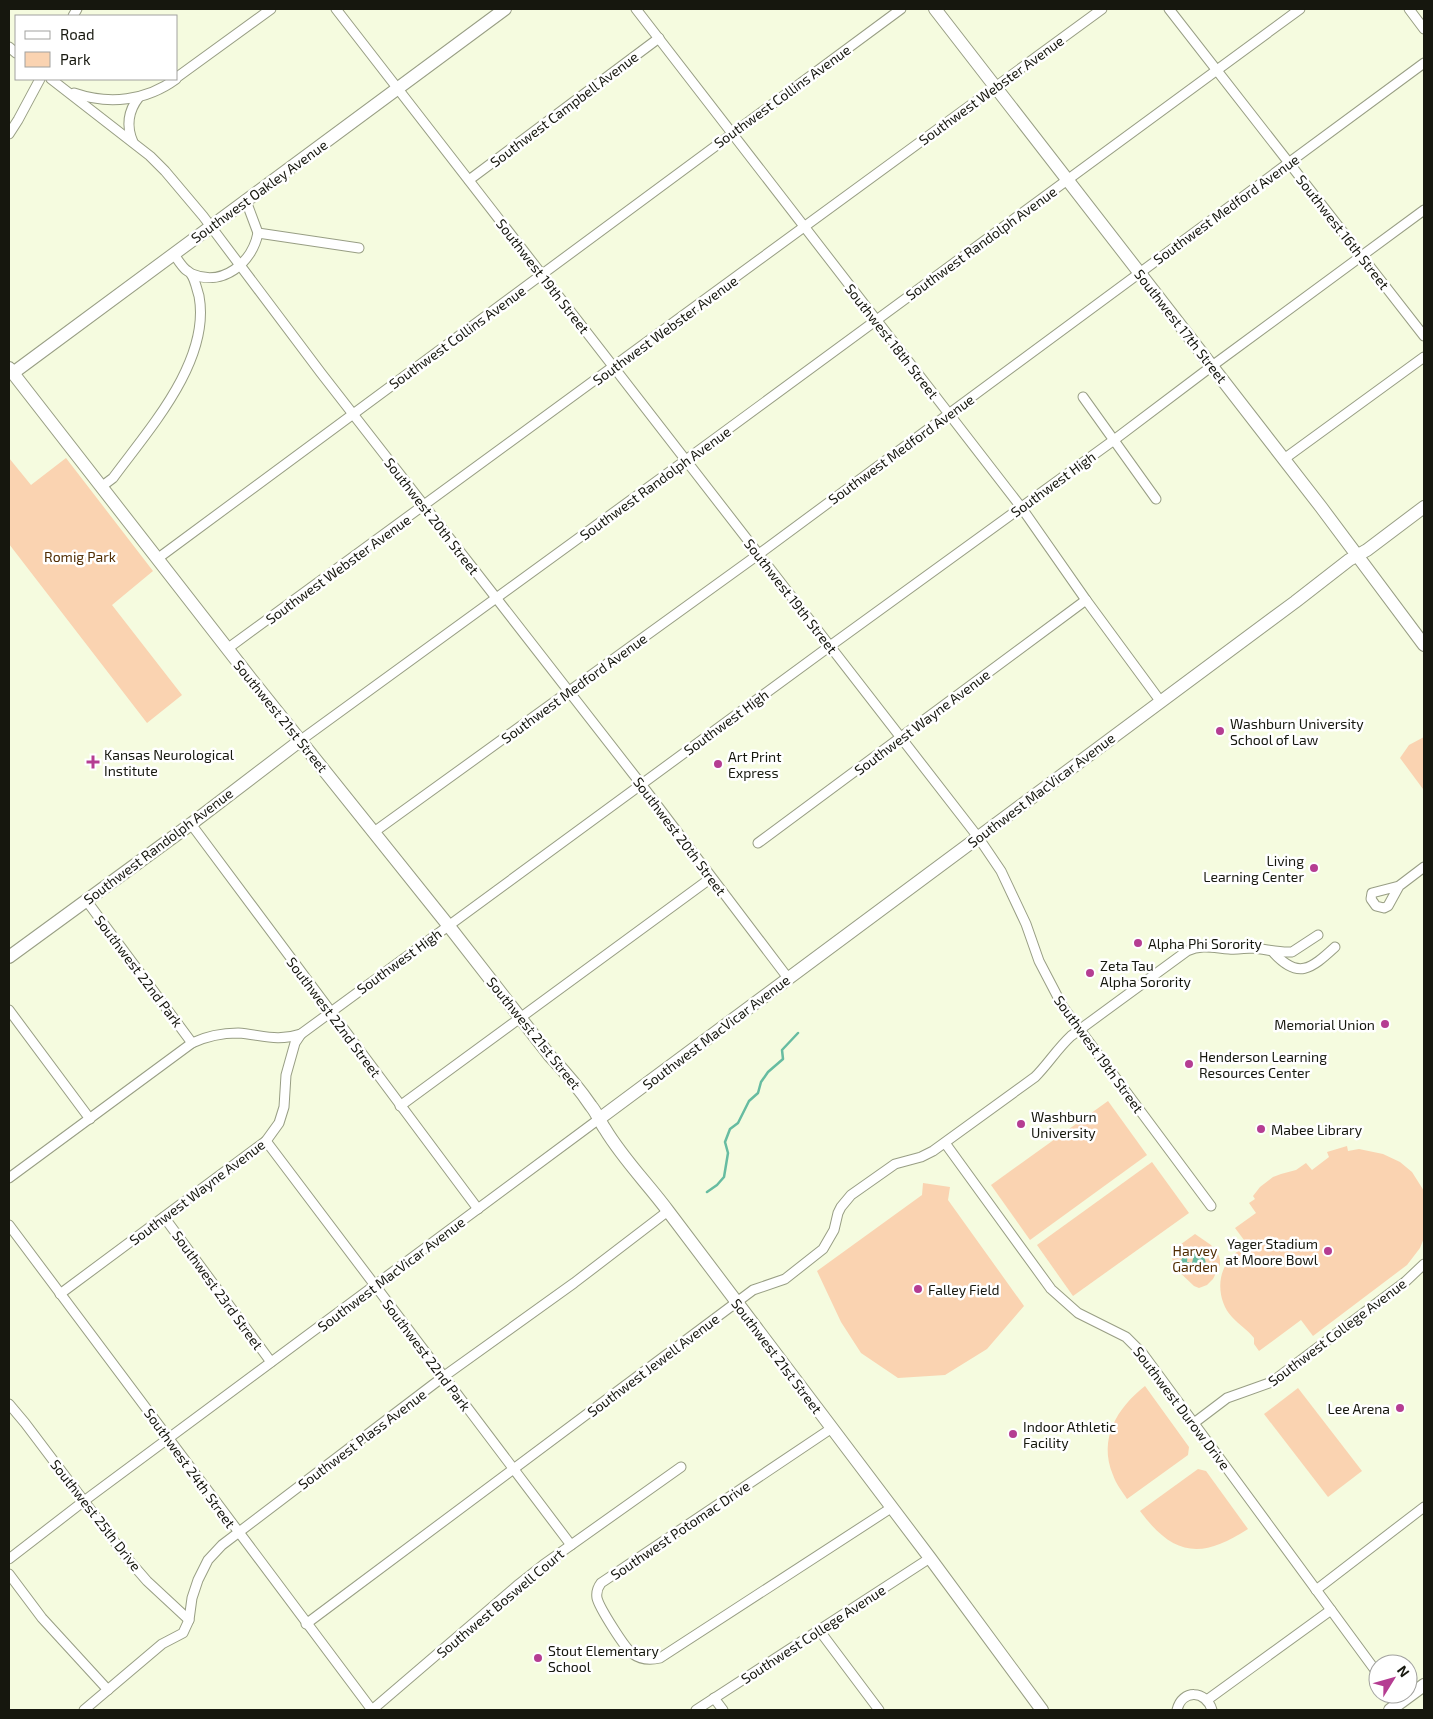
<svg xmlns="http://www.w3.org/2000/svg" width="1433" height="1719" font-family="'Exo 2',sans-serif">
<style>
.green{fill:#fad3b1}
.water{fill:#67bca1}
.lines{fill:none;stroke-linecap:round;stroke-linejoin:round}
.stream{stroke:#67bca1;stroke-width:2.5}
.street-casing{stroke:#989e84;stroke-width:11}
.secondary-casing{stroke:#989e84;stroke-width:14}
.street{stroke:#fff;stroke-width:9}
.secondary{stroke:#fff;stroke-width:12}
.poi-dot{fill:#b53d92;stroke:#fff;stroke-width:2}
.labels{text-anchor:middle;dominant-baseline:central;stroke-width:5;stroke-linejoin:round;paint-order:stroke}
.street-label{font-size:14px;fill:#16170e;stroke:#fff}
.park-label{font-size:14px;fill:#502c02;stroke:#fff}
.poi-label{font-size:14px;fill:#16170e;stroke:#fff;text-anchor:start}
</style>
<rect width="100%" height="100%" fill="#f5fbdf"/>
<!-- green -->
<g class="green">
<path d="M9,458l22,27 35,-27 87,113 -41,34 70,90 -35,28 -138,-179z"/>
<path d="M1424,737v51l-1,1 -23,-31 9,-13z"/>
<path d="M1108,1101l39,54 -117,85 -39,-55z"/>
<path d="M1347,1146l1,5 11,-2 24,5 17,8 12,10 12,19v47l-4,10 -13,17 -94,71 -12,-16 -42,31 -5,-7v-6c-6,-8 -15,-13 -22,-21 -13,-14 -16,-38 -5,-54 4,-8 13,-13 20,-19l-12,-16 21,-15 -7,-10 6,-4 -2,-3 7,-9 13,-10 8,-3 15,-4 10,-7 6,7 17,-13 -2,-5z"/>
<path d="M1152,1162l37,51 -116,83 -36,-51z"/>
<path d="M923,1183l27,4 -2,13 76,106 -37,43 -42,26 -47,3 -37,-25 -20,-31 -24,-51 105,-76z"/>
<path d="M1195,1234l16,11 8,11 1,4v5l-7,14 -6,6 -8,3 -5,-2 -20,-19 -2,-10 5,-10z"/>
<path d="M1145,1386l44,61 -1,8 -61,44c-5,-8 -11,-15 -14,-24 -15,-36 4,-67 32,-89z"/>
<path d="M1298,1388l64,83 -34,26 -64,-83z"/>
<path d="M1198,1469l8,2 42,58c-46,30 -74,28 -108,-18z"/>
</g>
<!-- water -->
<path class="water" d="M1195,1250c7,1 10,7 11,14l-4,6 -18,-4 -4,-4 6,-10 2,1 -1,9 5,1z"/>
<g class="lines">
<!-- stream -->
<path class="stream" d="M707,1192l10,-7 7,-8 4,-24 -3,-11 5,-13 8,-6 11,-22 9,-8 3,-11 7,-10 15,-13 -1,-9 16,-17"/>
<!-- street casing -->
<g class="street-casing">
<g id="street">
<path d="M336,9l642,828 23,34 25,53 13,37 24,46 148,199"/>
<path d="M636,9l385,498 65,93 75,102"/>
<path d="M1169,9l255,327"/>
<path d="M1409,9l15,20"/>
<path d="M73,16l4,-7"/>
<path d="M9,47l7,6"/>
<path d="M176,78l95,-69"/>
<path d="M51,79l99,77 15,15 38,45 118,157 320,411 147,194"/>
<path d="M74,93c35,12 72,8 102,-14"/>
<path d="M9,134l9,-14 22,-41"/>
<path d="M133,142c-7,-16 -5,-31 6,-45"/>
<path d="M469,180l190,-142"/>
<path d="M246,201l12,32 101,15"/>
<path d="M192,274c31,13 60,-11 66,-41"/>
<path d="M1083,397l73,102"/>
<path d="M1284,459l140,-102"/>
<path d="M101,487l12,-9c36,-49 98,-117 86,-182 -2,-6 -4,-17 -8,-22 -1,-2 -4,-3 -6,-5 -4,-4 -8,-10 -11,-15"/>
<path d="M157,559l744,-550"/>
<path d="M227,649l875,-640"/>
<path d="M301,740l385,-280 614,-451"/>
<path d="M191,824l287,385"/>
<path d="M374,832l385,-278 665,-491"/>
<path d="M758,843l328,-243"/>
<path d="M1399,886l-11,20 -4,2 -8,-2 -5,-7 1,-6 27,-7 25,-19"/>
<path d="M86,900l106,143"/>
<path d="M1273,952c25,28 38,17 62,-5"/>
<path d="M9,1010l81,109"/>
<path d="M400,1106l311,-228"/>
<path d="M266,1141l305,404"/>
<path d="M945,1143l106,146 27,24 48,24 17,17 235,320"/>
<path d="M9,1178l183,-135c15,-7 30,-10 46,-10 24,2 39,9 63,1l529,-388 284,-206 98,-74 212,-156"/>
<path d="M164,1217l107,145"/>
<path d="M9,1225l363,485"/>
<path d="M60,1294l206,-153 13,-18 5,-16 2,-32 9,-32 6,-9"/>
<path d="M9,1404l16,19 102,135 20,23 42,39"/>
<path d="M1194,1423l33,-25 45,-16 133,-100 19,-18"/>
<path d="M832,1428l-231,155c-3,4 -5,9 -4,15 2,9 28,51 36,56 8,6 18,6 27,4l231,-150"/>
<path d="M9,1559l75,-58 515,-382"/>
<path d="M9,1574l33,44 66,72"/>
<path d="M1316,1590l108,-83"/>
<path d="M306,1624l447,-334 32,-11 38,-30 11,-19 4,-17 3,-6 10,-12 44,-31 26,-7 12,-6 102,-74c13,-13 22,-28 36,-41l116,-85c15,-7 27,-3 42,-2 8,1 16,-1 24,-1 13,1 25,5 39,4l26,-17"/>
<path d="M819,1630l60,80"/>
<path d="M1393,1694l7,9"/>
<path d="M714,1698l9,12"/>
<path d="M1207,1700l124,-90"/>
<path d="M84,1710l78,-66 21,-11 6,-13 3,-22 6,-18 10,-20 14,-15 221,-168 131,-94 94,-72"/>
<path d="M372,1710l147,-126 24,-19 138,-98"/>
<path d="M696,1710l234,-152"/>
<path d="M1177,1710c5,-21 29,-20 35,0"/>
</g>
</g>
<!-- secondary casing -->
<g class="secondary-casing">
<g id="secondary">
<path d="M935,9l386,498 103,138"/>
<path d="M9,368l242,311 197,246 102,131c15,16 29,32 41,50 6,7 9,16 14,23 18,30 43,55 63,82l262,347 112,152"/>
<path d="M13,373l492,-364"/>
<path d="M9,957l182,-133 110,-84"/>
<path d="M599,1119l696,-517 54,-42 18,-10 57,-43"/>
<path d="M1390,1710l34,-25"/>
</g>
</g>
<!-- street -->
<use href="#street" class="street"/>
<!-- secondary -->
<use href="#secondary" class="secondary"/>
</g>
<!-- markers -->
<g class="poi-dot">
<circle cx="1220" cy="731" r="5"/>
<path d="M90.5 754.5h5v5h5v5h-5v5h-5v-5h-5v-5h5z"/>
<circle cx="718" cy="764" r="5"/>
<circle cx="1314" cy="868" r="5"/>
<circle cx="1138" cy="943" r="5"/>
<circle cx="1090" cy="973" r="5"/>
<circle cx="1385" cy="1024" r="5"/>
<circle cx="1189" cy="1064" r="5"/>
<circle cx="1021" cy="1124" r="5"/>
<circle cx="1261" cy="1129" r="5"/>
<circle cx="1328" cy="1251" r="5"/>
<circle cx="918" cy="1289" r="5"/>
<circle cx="1400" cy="1408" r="5"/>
<circle cx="1013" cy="1434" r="5"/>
<circle cx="538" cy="1658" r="5"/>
</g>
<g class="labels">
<!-- street labels -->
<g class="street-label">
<text transform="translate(991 90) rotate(-36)">Southwest Webster Avenue</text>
<text transform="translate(782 96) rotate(-36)">Southwest Collins Avenue</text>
<text transform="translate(564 109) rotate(-37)">Southwest Campbell Avenue</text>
<text transform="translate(259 191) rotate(-36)">Southwest Oakley Avenue</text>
<text transform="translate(1226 209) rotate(-36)">Southwest Medford Avenue</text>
<text transform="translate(1343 232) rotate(52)">Southwest 16th Street</text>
<text transform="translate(981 243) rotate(-36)">Southwest Randolph Avenue</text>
<text transform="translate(543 276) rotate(52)">Southwest 19th Street</text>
<text transform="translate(1181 326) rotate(52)">Southwest 17th Street</text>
<text transform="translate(665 330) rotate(-36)">Southwest Webster Avenue</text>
<text transform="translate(457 337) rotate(-36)">Southwest Collins Avenue</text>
<text transform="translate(892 341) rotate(52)">Southwest 18th Street</text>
<text transform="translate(901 449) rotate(-36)">Southwest Medford Avenue</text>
<text transform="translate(655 483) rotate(-36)">Southwest Randolph Avenue</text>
<text transform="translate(1053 484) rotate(-36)">Southwest High</text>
<text transform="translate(432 516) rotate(52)">Southwest 20th Street</text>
<text transform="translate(338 569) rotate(-36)">Southwest Webster Avenue</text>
<text transform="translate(791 596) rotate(52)">Southwest 19th Street</text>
<text transform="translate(574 688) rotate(-36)">Southwest Medford Avenue</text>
<text transform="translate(281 716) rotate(51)">Southwest 21st Street</text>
<text transform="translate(726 722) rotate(-36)">Southwest High</text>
<text transform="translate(922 722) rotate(-37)">Southwest Wayne Avenue</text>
<text transform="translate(1041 790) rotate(-37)">Southwest MacVicar Avenue</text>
<text transform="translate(680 836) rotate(53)">Southwest 20th Street</text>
<text transform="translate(158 846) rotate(-37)">Southwest Randolph Avenue</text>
<text transform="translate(399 961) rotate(-36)">Southwest High</text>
<text transform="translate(139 971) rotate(53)">Southwest 22nd Park</text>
<text transform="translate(334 1017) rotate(53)">Southwest 22nd Street</text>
<text transform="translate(716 1032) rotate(-37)">Southwest MacVicar Avenue</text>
<text transform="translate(534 1033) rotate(51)">Southwest 21st Street</text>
<text transform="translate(1099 1054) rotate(54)">Southwest 19th Street</text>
<text transform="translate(197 1192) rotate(-37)">Southwest Wayne Avenue</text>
<text transform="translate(391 1274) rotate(-37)">Southwest MacVicar Avenue</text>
<text transform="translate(218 1290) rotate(54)">Southwest 23rd Street</text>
<text transform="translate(1337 1332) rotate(-37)">Southwest College Avenue</text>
<text transform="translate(427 1355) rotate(53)">Southwest 22nd Park</text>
<text transform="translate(777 1356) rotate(53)">Southwest 21st Street</text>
<text transform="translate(653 1365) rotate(-37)">Southwest Jewell Avenue</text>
<text transform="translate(1182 1408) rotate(53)">Southwest Durow Drive</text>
<text transform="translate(362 1439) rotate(-37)">Southwest Plass Avenue</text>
<text transform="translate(190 1468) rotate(54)">Southwest 24th Street</text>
<text transform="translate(96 1515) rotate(52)">Southwest 25th Drive</text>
<text transform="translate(680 1530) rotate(-34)">Southwest Potomac Drive</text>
<text transform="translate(500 1603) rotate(-40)">Southwest Boswell Court</text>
<text transform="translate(813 1634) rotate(-33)">Southwest College Avenue</text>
</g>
<!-- park labels -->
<g class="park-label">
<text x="80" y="556">Romig Park</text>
<text x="1195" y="1250">Harvey<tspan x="1195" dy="16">Garden</tspan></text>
</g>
<!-- poi labels -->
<g class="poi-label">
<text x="1230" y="723">Washburn University<tspan x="1230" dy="16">School of Law</tspan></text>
<text x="104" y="754">Kansas Neurological<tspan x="104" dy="16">Institute</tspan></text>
<text x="728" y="756">Art Print<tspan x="728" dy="16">Express</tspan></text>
<text x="1304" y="860" text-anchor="end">Living<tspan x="1304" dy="16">Learning Center</tspan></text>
<text x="1148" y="943">Alpha Phi Sorority</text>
<text x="1100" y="965">Zeta Tau<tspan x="1100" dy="16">Alpha Sorority</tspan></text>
<text x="1375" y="1024" text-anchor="end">Memorial Union</text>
<text x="1199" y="1056">Henderson Learning<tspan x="1199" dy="16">Resources Center</tspan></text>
<text x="1031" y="1116">Washburn<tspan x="1031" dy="16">University</tspan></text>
<text x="1271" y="1129">Mabee Library</text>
<text x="1318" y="1243" text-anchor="end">Yager Stadium<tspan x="1318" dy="16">at Moore Bowl</tspan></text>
<text x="928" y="1289">Falley Field</text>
<text x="1390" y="1408" text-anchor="end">Lee Arena</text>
<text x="1023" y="1426">Indoor Athletic<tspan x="1023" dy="16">Facility</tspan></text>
<text x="548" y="1650">Stout Elementary<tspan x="548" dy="16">School</tspan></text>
</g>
</g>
<!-- border -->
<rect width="1433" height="1719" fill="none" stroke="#16170e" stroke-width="20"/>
<!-- legend -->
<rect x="15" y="15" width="162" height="65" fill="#ffffff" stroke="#a2a29f"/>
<rect x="25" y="31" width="25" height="8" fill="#ffffff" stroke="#a2a29f"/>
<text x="60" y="40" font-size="15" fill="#16170e">Road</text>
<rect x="25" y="52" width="25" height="15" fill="#fad3b1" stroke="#a2a29f"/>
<text x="60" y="65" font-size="15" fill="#16170e">Park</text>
<!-- north arrow -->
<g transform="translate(1393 1679) rotate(53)"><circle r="24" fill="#ffffff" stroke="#a2a29f"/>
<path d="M0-4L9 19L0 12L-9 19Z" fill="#b53d92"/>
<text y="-8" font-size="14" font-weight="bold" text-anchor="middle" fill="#16170e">N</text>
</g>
</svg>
